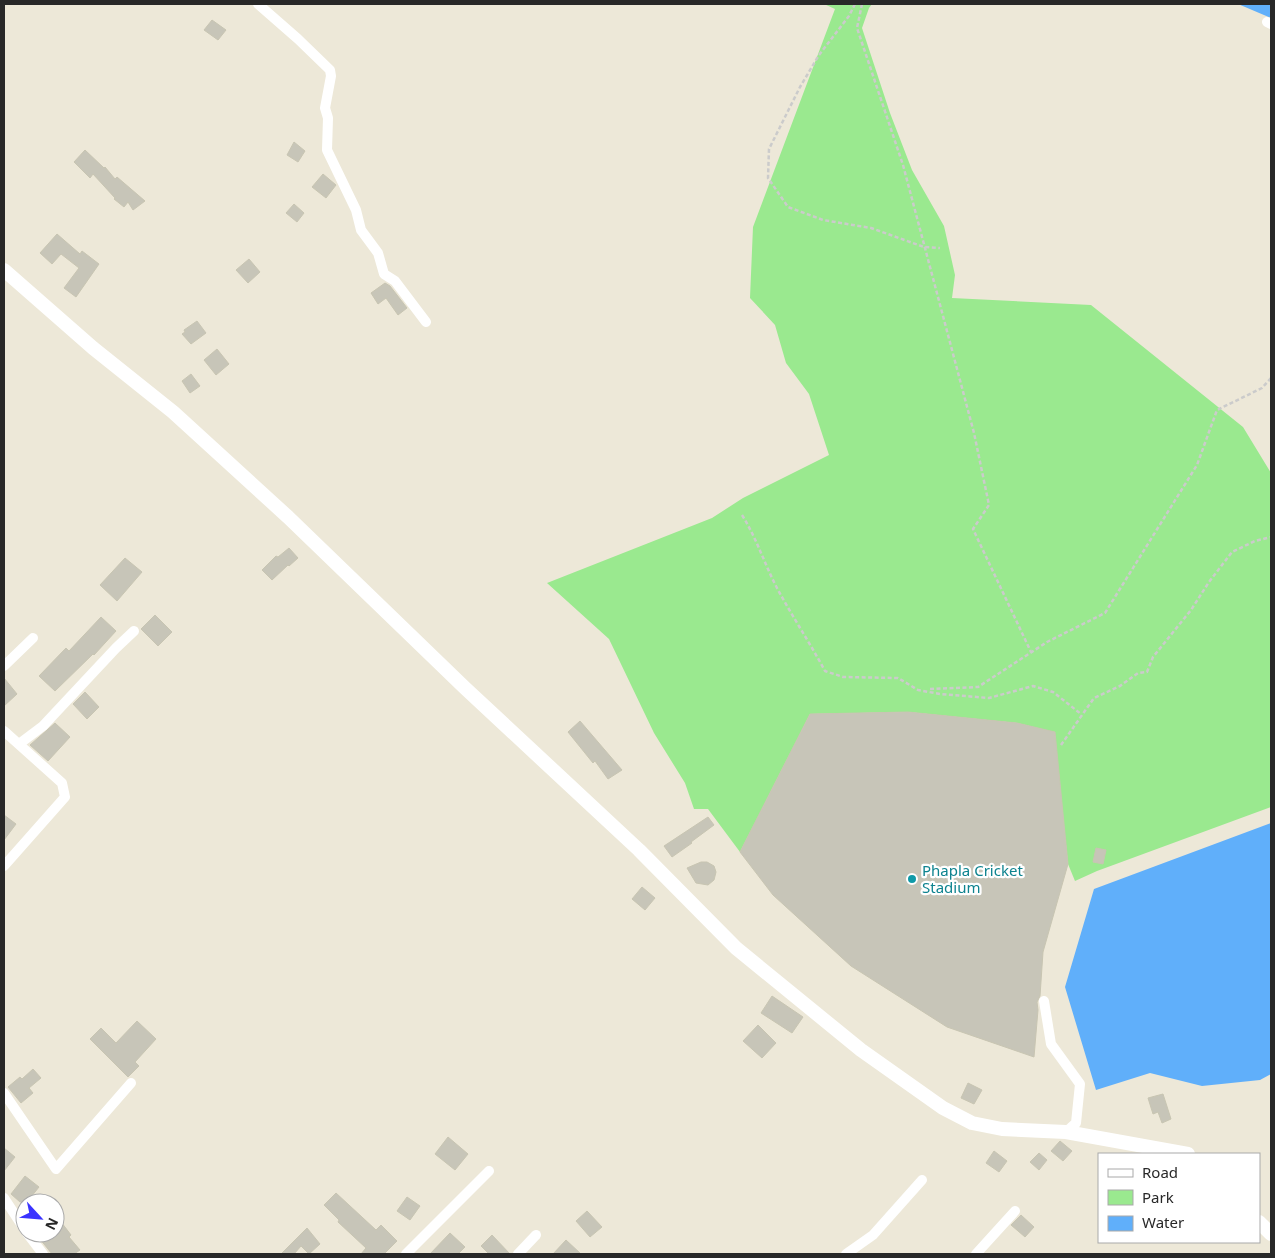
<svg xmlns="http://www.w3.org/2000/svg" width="1275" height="1258" font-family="'Noto Sans',sans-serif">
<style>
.green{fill:#9ae98f}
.water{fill:#60affa}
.building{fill:#c7c5b8;stroke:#c8c5b2}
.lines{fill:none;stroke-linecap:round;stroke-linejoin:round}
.path{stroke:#cbcbcb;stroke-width:2.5;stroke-dasharray:4 2.5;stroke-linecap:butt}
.minor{stroke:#fff;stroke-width:10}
.secondary{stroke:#fff;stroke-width:14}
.culture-dot{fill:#0f9aa8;stroke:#fff;stroke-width:2}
.labels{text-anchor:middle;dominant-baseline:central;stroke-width:4.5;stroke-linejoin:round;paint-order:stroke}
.culture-label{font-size:15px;fill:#0d838f;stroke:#fff;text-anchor:start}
</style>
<rect width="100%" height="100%" fill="#ede8d8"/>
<!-- green -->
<path class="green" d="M824,4h48l-3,4 -7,20 28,85 22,57 32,56 11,49 -3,23 139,7 152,122 28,46v334l-174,64 -22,10 -7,-17 -14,-132 -37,-9 -109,-11 -98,2 -70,138 -32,-43h-14l-9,-26 -31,-50 -45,-94 -62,-56 165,-65 31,-20 86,-43 -20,-61 -23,-31 -11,-38 -25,-27 3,-71 82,-218z"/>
<!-- water -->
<g class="water">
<path d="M1238,4h33v14z"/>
<path d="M1271,823v251l-11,6 -58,6 -52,-13 -54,17 -31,-103 29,-98z"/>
</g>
<!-- building -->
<g class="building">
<path d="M212,20l14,10 -8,10 -14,-10z"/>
<path d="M294,142l11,9 -7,11 -11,-7z"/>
<path d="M85,150l19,18 1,-1 10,12 2,-2 28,24 -12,9 -5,-8 -4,5 -10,-8 1,-1 -22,-24 -3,4 -16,-16z"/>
<path d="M323,174l13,11 -10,13 -14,-11z"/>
<path d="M294,204l10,9 -7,9 -11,-9z"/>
<path d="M57,234l23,20 2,-3 17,13 -23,33 -12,-9 15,-20 -18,-14 -9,10 -12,-11z"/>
<path d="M249,259l11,13 -12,11 -12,-13z"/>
<path d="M385,283l5,3 17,22 -9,7 -12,-17 -8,6 -7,-11z"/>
<path d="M197,321l9,12 -15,11 -9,-10 3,-2 -1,-2z"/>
<path d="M217,349l12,15 -13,11 -12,-15z"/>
<path d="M191,374l9,12 -10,7 -8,-12z"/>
<path d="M289,548l9,10 -9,8 -1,-1 -16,15 -10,-10 14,-14 2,1z"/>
<path d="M125,558l17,14 -25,29 -17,-16z"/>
<path d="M155,615l17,17 -14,14 -17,-17z"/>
<path d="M101,617l15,14 -22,24 -1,-1 -38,37 -16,-15 27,-28 3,3z"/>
<path d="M4,678l13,16 -13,12z"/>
<path d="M85,692l14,15 -12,12 -14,-15z"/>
<path d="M908,712l109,11 38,9 13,132 -25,88 -3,44 -3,6 1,8 -4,47 -87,-30 -96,-61 -78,-71 -33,-43 70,-138z"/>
<path d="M580,721l42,49 -14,9 -13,-18 -2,2 -25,-31z"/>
<path d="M55,723l15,14 -22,24 -18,-16z"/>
<path d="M4,815l12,9 -12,16z"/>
<path d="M708,817l6,8 -23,17 1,1 -20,14 -8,-11z"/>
<path d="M1096,848l10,2 -3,14 -10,-2z"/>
<path d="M701,862h6l7,4 2,6 -2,8 -6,5 -12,-2 -9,-15z"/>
<path d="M642,887l13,11 -10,12 -13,-11z"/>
<path d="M772,996l31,21 -11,16 -31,-20z"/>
<path d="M137,1021l19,18 -21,23 4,4 -11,11 -38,-38 11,-11 15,15z"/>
<path d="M758,1025l18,18 -14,15 -19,-17z"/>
<path d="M33,1069l8,9 -12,10 4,5 -12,10 -13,-16 12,-10 2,2z"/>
<path d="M968,1083l14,7 -8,14 -13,-6z"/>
<path d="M1163,1094l8,25 -9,4 -4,-11 -5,2 -5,-16z"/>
<path d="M448,1137l20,17 -13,16 -20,-16z"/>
<path d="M1060,1141l12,10 -9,10 -12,-10z"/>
<path d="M4,1148l11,9 -11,14z"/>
<path d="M994,1151l13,10 -8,11 -13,-9z"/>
<path d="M1039,1153l8,7 -8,10 -9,-8z"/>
<path d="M25,1176l14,11 -12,15h-7l-9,-8z"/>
<path d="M336,1193l40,37 5,-5 16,16 -13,13h-23l5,-6 -28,-26 1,-2 -15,-15z"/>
<path d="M407,1197l13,9 -10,14 -13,-9z"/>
<path d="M587,1211l15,16 -12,10 -14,-16z"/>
<path d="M55,1214l16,21 -2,2 11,13 -6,4h-22l-12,-15 2,-2 -4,-4h17z"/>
<path d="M1021,1215l13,12 -9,10 -14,-12z"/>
<path d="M307,1228l13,16 -11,10 -8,-8 -7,8h-13z"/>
<path d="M450,1233l15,14 -7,7h-28z"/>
<path d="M492,1235l18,19h-21l-8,-8z"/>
<path d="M566,1240l15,14h-28z"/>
</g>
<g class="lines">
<!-- path -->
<g class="path">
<path d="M855,4l-6,12 -30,39 -19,32 -31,62 -1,29 20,29 35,13 48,8 53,19 16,1"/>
<path d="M862,4l-5,24 46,137 71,268 15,72 -16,24 58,123"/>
<path d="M742,515c15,24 22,48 35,73 15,28 33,55 48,83l18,6 55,1 20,12 22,4 49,4 44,-12 20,6 28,22"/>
<path d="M930,689l48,-2 69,-45 58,-29 92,-148 20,-55 45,-22 9,-10"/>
<path d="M1061,745l33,-47 26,-12 18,-13 9,-1 6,-15 38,-47 18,-28 23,-30 23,-11 16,-4"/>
</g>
<!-- minor -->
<g class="minor">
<path d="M258,4l40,35 32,31 1,6 -6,32 3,10 -1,32 29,60 5,20 17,23 6,21 11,7 31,41"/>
<path d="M1267,22l4,2"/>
<path d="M4,666l29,-28"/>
<path d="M4,731l58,52 3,14 -61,69"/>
<path d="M19,744l24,-18 73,-78 18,-17"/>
<path d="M1044,1001l7,43 29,40 -4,39 -10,9"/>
<path d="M4,1093l52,76 75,-86"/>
<path d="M4,1198l21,32"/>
<path d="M27,1233l16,21"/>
<path d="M406,1254l83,-83"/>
<path d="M518,1254l18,-19"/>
<path d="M846,1254l27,-19 49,-55"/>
<path d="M976,1254l39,-43"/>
</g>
<!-- secondary -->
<g class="secondary">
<path d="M4,270l89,78 80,64 115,105 177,171 174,162 97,98 125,102 82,58 29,15 30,6 64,3 122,22"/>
<path d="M1259,1222l12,12"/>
</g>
</g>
<!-- markers -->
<circle class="culture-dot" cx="912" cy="879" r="5"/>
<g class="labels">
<!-- culture labels -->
<g class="culture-label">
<text x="922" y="870">Phapla Cricket<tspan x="922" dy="17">Stadium</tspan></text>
</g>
</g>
<!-- border -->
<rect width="1275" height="1258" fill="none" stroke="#282828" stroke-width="10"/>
<!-- legend -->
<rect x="1098" y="1153" width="162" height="90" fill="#ffffff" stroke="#a9a9a9"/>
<rect x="1108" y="1169" width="25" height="8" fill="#ffffff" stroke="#a9a9a9"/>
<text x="1142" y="1178" font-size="15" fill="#282828">Road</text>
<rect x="1108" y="1190" width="25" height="15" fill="#9ae98f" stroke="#a9a9a9"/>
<text x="1142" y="1203" font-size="15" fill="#282828">Park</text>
<rect x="1108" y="1216" width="25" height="15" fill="#60affa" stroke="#a9a9a9"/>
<text x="1142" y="1228" font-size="15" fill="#282828">Water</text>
<!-- north arrow -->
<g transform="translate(40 1218) rotate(116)"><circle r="24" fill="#ffffff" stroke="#a9a9a9"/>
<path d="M0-4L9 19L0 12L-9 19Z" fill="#3a33ff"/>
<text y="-8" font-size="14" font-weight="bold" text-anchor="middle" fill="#282828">N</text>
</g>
</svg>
